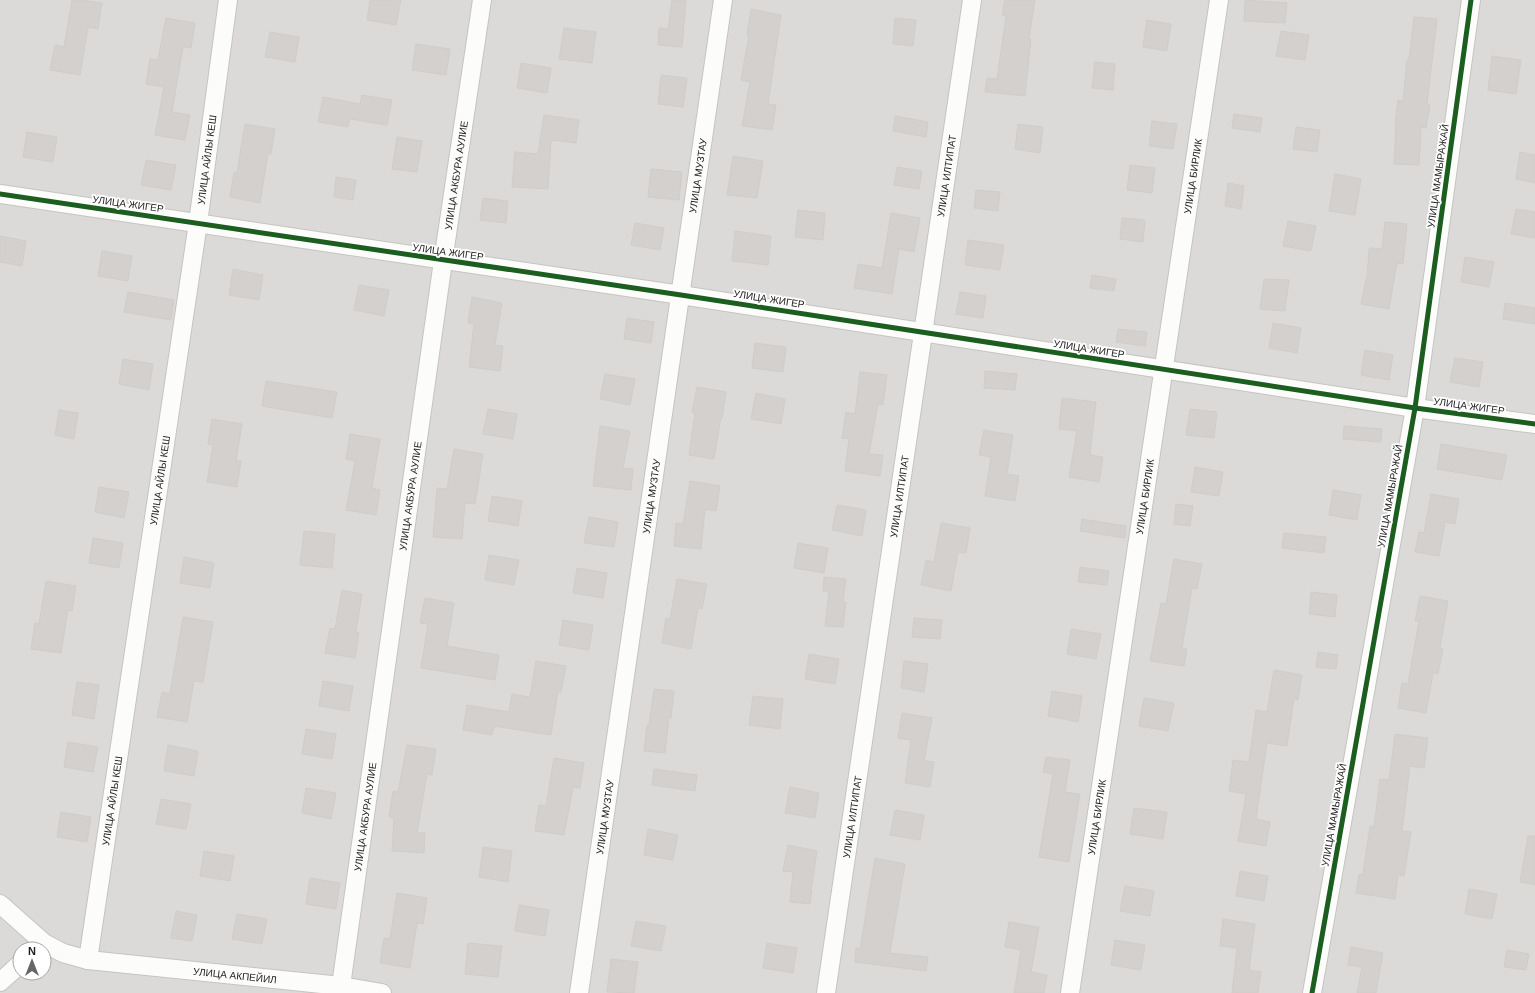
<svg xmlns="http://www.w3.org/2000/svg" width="1535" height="993" font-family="Helvetica,sans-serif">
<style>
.residential{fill:#dcdad8;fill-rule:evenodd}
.building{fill:#d3d0ce;stroke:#d0ccc9}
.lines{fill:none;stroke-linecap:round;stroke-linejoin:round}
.minor-casing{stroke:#c5c4c3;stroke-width:20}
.minor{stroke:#fcfcfb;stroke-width:18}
.cycleway-casing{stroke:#fff;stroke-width:8}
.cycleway{stroke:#1b5e20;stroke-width:5}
.labels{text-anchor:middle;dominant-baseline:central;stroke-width:3.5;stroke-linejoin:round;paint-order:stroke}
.street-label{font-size:10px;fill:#1e1e1e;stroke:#fff}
</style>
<rect width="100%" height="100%" fill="#edeae7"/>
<!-- residential -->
<path class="residential" d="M0,0h1535v993h-1535zM20,949h24v24h-24z"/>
<!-- building -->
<g class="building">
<path d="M72,0h10l20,3 -4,26 -10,-2 -8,48 -30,-5 5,-25 9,2z"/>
<path d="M370,0h31l-5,25 -29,-5z"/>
<path d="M672,0h14l-4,47 -24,-2 1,-17 9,1z"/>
<path d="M1005,0h30l-6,39h2l-6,57 -40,-4 2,-14 10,1 9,-63 -4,-1z"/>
<path d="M1245,0l42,3 -2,20 -41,-2z"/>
<path d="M751,9l30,6 -13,89 8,1 -4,25 -30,-4 8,-44 -9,-2 8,-45h-2z"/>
<path d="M1414,17l23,2 -10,85 3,1 -4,23 -5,-1 -2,38 -25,-1 2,-40h-1l3,-24 5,1 4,-41h2z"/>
<path d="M166,18l29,5 -4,25 -8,-1 -11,65 18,3 -5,25 -30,-5 9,-48 -18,-3 4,-25 8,1z"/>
<path d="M895,18l21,2 -3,26 -20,-2z"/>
<path d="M1147,20l24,4 -4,27 -24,-4z"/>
<path d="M564,28l32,4 -4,31 -33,-4z"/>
<path d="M1281,31l28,4 -4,25 -29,-4z"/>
<path d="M270,32l29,5 -4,25 -30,-5z"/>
<path d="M416,44l34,5 -4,26 -34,-5z"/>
<path d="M1492,56l29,4 -5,34 -28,-4z"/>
<path d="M1095,62l20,2 -2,26 -21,-2z"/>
<path d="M521,63l30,5 -4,25 -30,-5z"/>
<path d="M661,75l26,3 -4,29 -25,-3z"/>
<path d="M362,95l30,5 -5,25 -37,-6 -2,8 -30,-5 5,-25 37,7z"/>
<path d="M1234,114l28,4 -2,14 -28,-4z"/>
<path d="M544,115l35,5 -3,23 -25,-3 -3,49 -36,-2 3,-35 23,2z"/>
<path d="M895,116l33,6 -2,15 -33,-6z"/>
<path d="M1152,121l25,3 -4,25 -24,-3z"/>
<path d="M245,124l30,5 -4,25 -3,-1 -8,50 -30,-6 4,-25 3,1z"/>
<path d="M1018,124l25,3 -3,26 -25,-4z"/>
<path d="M1296,127l24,3 -3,22 -24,-3z"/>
<path d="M27,132l30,5 -4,25 -30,-5z"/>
<path d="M397,137l25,4 -5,31 -25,-3z"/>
<path d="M1520,152l15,3v28l-19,-4z"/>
<path d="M733,156l30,5 -6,37 -30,-3z"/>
<path d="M146,160l30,5 -5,25 -30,-5z"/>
<path d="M1130,165l25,3 -3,25 -25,-3z"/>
<path d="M897,167l25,4 -3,18 -25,-4z"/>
<path d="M651,169l31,3 -3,28 -31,-3z"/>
<path d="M1335,174l26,5 -6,36 -26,-4z"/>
<path d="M336,177l20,3 -3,20 -19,-3z"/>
<path d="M1228,183l16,3 -3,23 -16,-3z"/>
<path d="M976,190l24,2 -2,19 -24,-3z"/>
<path d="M483,198l25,3 -2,22 -26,-3z"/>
<path d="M1516,209l19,3v26l-24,-4z"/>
<path d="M798,210l27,3 -2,27 -28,-3z"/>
<path d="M891,213l29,5 -6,34 -15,-3 -7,45 -38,-6 4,-24 24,4z"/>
<path d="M1122,218l23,2 -2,22 -23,-3z"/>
<path d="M1288,221l28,5 -5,25 -28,-5z"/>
<path d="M1385,222l22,2 -4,40 -6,-1 -8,46 -28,-5 5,-25h1l2,-31 13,1z"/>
<path d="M635,223l29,5 -4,22 -29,-5z"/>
<path d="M735,231l36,5 -3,29 -36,-4z"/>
<path d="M0,236l26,5 -4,25 -22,-4z"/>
<path d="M968,240l36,5 -4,25 -35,-5z"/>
<path d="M102,251l30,5 -4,25 -30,-5z"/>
<path d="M1465,257l29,5 -5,25 -28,-5z"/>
<path d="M233,269l30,6 -4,25 -30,-5z"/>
<path d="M1092,275l24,4 -2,12 -24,-3z"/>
<path d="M1264,279l25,1 -4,31 -25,-2z"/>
<path d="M359,285l30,5 -5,26 -30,-6z"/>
<path d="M128,292l46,8 -3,20 -47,-8z"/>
<path d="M960,292l26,4 -3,22 -27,-4z"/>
<path d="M472,297l30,6 -7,42 8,1 -3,25 -31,-4 5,-43 -6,-1z"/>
<path d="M1505,303l30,5v16l-32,-5z"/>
<path d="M627,318l27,4 -3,21 -27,-4z"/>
<path d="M1273,323l28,5 -4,25 -28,-5z"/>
<path d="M1118,329l29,3 -2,14 -29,-4z"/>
<path d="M755,343l31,4 -3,25 -31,-4z"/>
<path d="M1365,350l28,5 -4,25 -28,-5z"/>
<path d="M1455,358l28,4 -4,25 -29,-5z"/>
<path d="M123,359l30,5 -4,26 -30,-6z"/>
<path d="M985,371l32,3 -2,16 -31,-2z"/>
<path d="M860,372l27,3 -4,30 -5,-1 -9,50 14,1 -3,21 -35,-5 4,-32 -7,-1 4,-26 9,2z"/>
<path d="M605,374l30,5 -5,26 -30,-6z"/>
<path d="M266,381l71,11 -5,26 -70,-12z"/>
<path d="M697,387l29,5 -4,26 -1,-1 -7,42 -25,-4 6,-42 -3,-1z"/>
<path d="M756,393l29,6 -4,25 -30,-5z"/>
<path d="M1062,398l34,4 -6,53 13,2 -4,25 -30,-5 8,-46 -18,-2z"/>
<path d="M488,409l29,5 -4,25 -30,-5z"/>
<path d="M1190,409l27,3 -3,26 -28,-3z"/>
<path d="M59,410l19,3 -4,26 -19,-4z"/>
<path d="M212,419l30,5 -6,37h5l-4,26 -30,-5 6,-37 -5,-1z"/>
<path d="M600,426l30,5 -7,37 10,1 -2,21 -38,-4z"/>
<path d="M1344,426l38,3 -1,13 -38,-3z"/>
<path d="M984,430l29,5 -6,39 12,2 -4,25 -30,-5 6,-39 -12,-2z"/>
<path d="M350,434l30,5 -8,49 8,2 -4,25 -30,-5 9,-49 -9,-2z"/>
<path d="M1441,444l66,11 -5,25 -65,-11z"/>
<path d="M454,449l29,5 -8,50 -10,-1 -3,36 -29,-2 4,-49 10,1z"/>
<path d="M1195,467l28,5 -4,24 -28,-4z"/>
<path d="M690,481l30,5 -4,25 -11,-2 -4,40 -27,-3 2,-23 7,1z"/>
<path d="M99,487l30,5 -5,26 -29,-6z"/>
<path d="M1333,490l28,5 -4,25 -28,-5z"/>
<path d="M1431,494l28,5 -4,25 -10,-2 -6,34 -24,-4 4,-20 5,1z"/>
<path d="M492,496l30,5 -4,25 -30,-5z"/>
<path d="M1176,504l17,2 -3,20 -16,-2z"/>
<path d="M837,505l29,5 -4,26 -30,-6z"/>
<path d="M589,517l29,5 -4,25 -30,-4z"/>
<path d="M1082,519l44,7 -1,12 -45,-7z"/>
<path d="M941,523l29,5 -4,25 -8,-1 -7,39 -30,-6 5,-25 8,2z"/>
<path d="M304,531l31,3 -3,34 -32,-3z"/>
<path d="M1284,533l42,4 -2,16 -42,-5z"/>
<path d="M93,538l30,5 -4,25 -30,-5z"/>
<path d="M798,543l30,5 -4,25 -30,-5z"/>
<path d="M489,555l30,5 -5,25 -29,-5z"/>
<path d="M184,557l30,6 -4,25 -30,-5z"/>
<path d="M1174,559l28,5 -5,25 -5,-1 -10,60 5,1 -3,17 -34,-5 11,-58 5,1z"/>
<path d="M1080,567l29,4 -2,14 -29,-3z"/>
<path d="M577,568l30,5 -4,25 -30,-5z"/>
<path d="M824,577l22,2 -3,23h3l-3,25 -18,-1 4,-35h-6z"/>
<path d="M677,579l30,5 -5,25 -4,-1 -7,41 -29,-6 4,-25 4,1z"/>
<path d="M46,581l30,5 -4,25 -4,-1 -7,43 -30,-4 4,-26 4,1z"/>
<path d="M342,590l20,4 -6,38 3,1 -4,25 -30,-5 5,-25 5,1z"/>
<path d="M1311,592l26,3 -2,22 -26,-3z"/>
<path d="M1420,596l28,5 -8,47 3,1 -5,25 -5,-1 -7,40 -28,-5 4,-25 6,1 11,-63h-4z"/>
<path d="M425,598l29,5 -7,43 52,9 -4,25 -74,-12 7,-44 -8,-1z"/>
<path d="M183,617l30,5 -10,60 -9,-1 -7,41 -30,-5 5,-25 8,2z"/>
<path d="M914,618l28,2 -2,19 -28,-2z"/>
<path d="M563,620l30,5 -4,25 -30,-5z"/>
<path d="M1071,629l30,5 -5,25 -29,-5z"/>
<path d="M1318,652l20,3 -2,14 -20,-2z"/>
<path d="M809,654l30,5 -4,25 -30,-5z"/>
<path d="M536,661l30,5 -5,26 -3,-1 -7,44 -57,-9 -2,9 -29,-5 4,-25 42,7 3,-18 18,3z"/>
<path d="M904,661l24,3 -4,28 -23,-4z"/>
<path d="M1274,670l28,5 -4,25 -4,-1 -7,47 -20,-3 -11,76 14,3 -4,24 -28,-5 8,-47 -17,-3 4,-31 16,2 7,-52 11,2z"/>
<path d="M323,681l30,5 -4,25 -30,-5z"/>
<path d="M77,682l22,3 -5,34 -22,-4z"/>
<path d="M654,689l20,2 -3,27 -2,-1 -4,36 -21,-2 3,-26h2z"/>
<path d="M1052,691l30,5 -4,26 -30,-6z"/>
<path d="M753,696l30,3 -3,30 -31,-4z"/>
<path d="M1144,698l30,5 -6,28 -29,-5z"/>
<path d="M902,713l30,5 -8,43 10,1 -4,25 -25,-4 6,-43 -13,-2z"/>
<path d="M306,729l30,5 -4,25 -30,-5z"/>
<path d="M1395,734l33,4 -4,30 -14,-2 -8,65 9,1 -7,44 -6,-1 -3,24 -39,-6 3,-19h4l7,-48 4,1 6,-48 9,1z"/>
<path d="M68,742l30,5 -5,25 -29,-5z"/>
<path d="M168,745l30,6 -4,25 -30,-5z"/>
<path d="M407,745l29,4 -4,26 -5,-1 -10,59h8l-1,20 -32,-2 2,-33 -5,-1 4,-26 5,1z"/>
<path d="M1046,757l24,3 -5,32 15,2 -11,68 -30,-5 14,-83 -10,-2z"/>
<path d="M554,758l30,5 -4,25 -7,-1 -9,48 -29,-4 4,-26 7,1z"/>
<path d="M654,769l43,6 -2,16 -43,-6z"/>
<path d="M790,787l29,6 -4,25 -30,-5z"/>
<path d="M306,788l30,5 -5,26 -29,-6z"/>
<path d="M161,799l30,5 -5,25 -30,-5z"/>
<path d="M1134,808l33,4 -4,27 -33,-5z"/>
<path d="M895,810l29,5 -4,25 -30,-5z"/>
<path d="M61,812l30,5 -4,25 -30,-5z"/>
<path d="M648,829l30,6 -5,25 -29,-5z"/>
<path d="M1528,836h7v49l-15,-3z"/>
<path d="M788,845l29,6 -6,40h1l-2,13 -20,-2 3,-30 -10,-1z"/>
<path d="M483,847l29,4 -4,31 -29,-5z"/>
<path d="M204,851l30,5 -4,25 -30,-5z"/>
<path d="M875,858l30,6 -15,89 38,4 -2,14 -71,-9 1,-14 4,1z"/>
<path d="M1240,871l28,5 -4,25 -28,-5z"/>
<path d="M310,878l30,5 -4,26 -30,-5z"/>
<path d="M1125,886l29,5 -4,25 -30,-5z"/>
<path d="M1469,889l28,5 -5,25 -27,-5z"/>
<path d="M397,893l30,5 -4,26 -6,-1 -7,45 -30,-5 4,-25 6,1z"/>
<path d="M519,905l30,5 -4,26 -30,-5z"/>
<path d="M176,911l21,4 -5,26 -21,-3z"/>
<path d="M237,914l30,5 -5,25 -30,-5z"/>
<path d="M1223,919l32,5 -6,46 12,2 -3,21h-26l5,-45 -17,-2z"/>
<path d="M636,921l30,5 -5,25 -30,-5z"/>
<path d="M1009,922l30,5 -8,45 16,3 -3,18h-30l7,-43 -16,-3z"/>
<path d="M1115,940l30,5 -4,25 -30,-5z"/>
<path d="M468,943l34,3 -4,31 -33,-3z"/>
<path d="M767,943l30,5 -4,25 -30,-5z"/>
<path d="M1351,947l32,6 -7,40h-19l5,-26 -14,-2z"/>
<path d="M1507,950l22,4 -3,16 -22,-3z"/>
<path d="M611,959l27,3 -4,31 -27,-1z"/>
</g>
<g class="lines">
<!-- minor casing -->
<g class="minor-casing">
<g id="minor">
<path d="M0,194l681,101 734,113 120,16"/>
<path id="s1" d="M0,904l44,39 19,10 25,7 253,26 41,7"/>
<path id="s2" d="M88,960l110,-737 30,-223"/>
<path d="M0,982l20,-18"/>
<path id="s3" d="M340,993l103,-732 39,-261"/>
<path id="s4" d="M579,993l144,-993"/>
<path id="s5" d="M826,993l146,-993"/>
<path id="s6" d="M1070,993l149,-993"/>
<path d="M1312,993l103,-585 56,-408"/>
</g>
</g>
<!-- minor -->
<use href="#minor" class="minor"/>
<!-- cycleway casing -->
<g class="cycleway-casing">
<g id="cycleway">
<path d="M0,194l681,101 734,113 120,16"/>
<path d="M1312,993l103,-585 56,-408"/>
</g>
</g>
<!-- cycleway -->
<use href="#cycleway" class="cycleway"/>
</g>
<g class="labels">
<!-- street labels -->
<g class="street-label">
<text stroke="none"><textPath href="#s2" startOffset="809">УЛИЦА АЙЛЫ КЕШ</textPath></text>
<text stroke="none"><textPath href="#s3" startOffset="826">УЛИЦА АКБУРА АУЛИЕ</textPath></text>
<text stroke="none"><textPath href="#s4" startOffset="826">УЛИЦА МУЗТАУ</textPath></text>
<text stroke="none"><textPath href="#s5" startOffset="826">УЛИЦА ИЛТИПАТ</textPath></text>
<text stroke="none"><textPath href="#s6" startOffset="826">УЛИЦА БИРЛИК</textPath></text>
<text transform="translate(1438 176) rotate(-82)">УЛИЦА МАМЫРАЖАЙ</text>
<text transform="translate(128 204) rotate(8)">УЛИЦА ЖИГЕР</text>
<text transform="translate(448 252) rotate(8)">УЛИЦА ЖИГЕР</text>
<text transform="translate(769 299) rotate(9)">УЛИЦА ЖИГЕР</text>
<text transform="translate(1089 349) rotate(9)">УЛИЦА ЖИГЕР</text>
<text transform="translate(1469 406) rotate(8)">УЛИЦА ЖИГЕР</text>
<text stroke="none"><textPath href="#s2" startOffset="485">УЛИЦА АЙЛЫ КЕШ</textPath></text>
<text stroke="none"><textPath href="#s3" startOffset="502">УЛИЦА АКБУРА АУЛИЕ</textPath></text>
<text stroke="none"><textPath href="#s5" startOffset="502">УЛИЦА ИЛТИПАТ</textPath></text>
<text transform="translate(1390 496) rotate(-80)">УЛИЦА МАМЫРАЖАЙ</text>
<text stroke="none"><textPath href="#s4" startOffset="502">УЛИЦА МУЗТАУ</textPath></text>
<text stroke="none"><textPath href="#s6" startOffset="502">УЛИЦА БИРЛИК</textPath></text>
<text stroke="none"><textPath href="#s2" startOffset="161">УЛИЦА АЙЛЫ КЕШ</textPath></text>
<text transform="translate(1334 815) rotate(-80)">УЛИЦА МАМЫРАЖАЙ</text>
<text stroke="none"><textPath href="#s3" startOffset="178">УЛИЦА АКБУРА АУЛИЕ</textPath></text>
<text stroke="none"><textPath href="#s4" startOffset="178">УЛИЦА МУЗТАУ</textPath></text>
<text stroke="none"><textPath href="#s5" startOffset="178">УЛИЦА ИЛТИПАТ</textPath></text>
<text stroke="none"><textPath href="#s6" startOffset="178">УЛИЦА БИРЛИК</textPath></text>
<text stroke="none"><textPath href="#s1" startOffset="254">УЛИЦА АКПЕЙИЛ</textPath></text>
</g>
</g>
<!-- north arrow -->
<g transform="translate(32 961)"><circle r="19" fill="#ffffff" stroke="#a5a5a5"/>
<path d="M0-3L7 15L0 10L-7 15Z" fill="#666564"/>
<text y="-6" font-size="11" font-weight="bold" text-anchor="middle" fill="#1e1e1e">N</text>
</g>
</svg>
